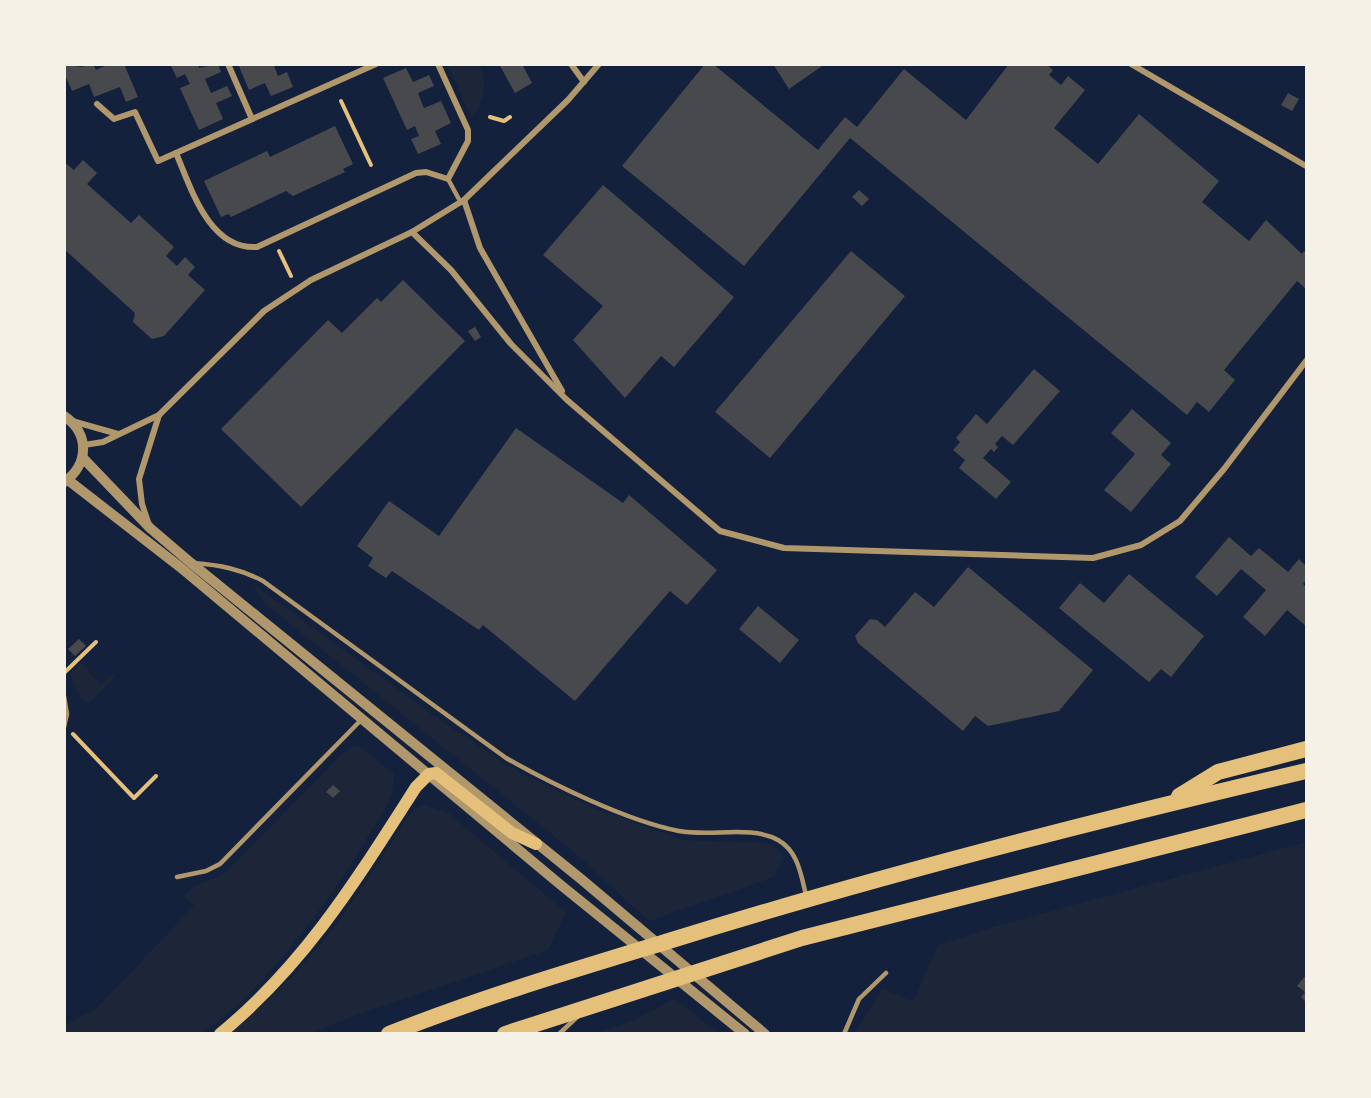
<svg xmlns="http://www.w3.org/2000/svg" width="1371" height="1098" font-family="Overpass,sans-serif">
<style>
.green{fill:#1d2539}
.building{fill:#48494c}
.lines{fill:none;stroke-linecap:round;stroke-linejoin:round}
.path{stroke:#e5c07b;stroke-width:4}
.service{stroke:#b1986c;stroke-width:4.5}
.minor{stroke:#b1986c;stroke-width:6}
.tertiary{stroke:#b1986c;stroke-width:10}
.secondary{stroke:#e5c07b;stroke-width:12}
.motorway{stroke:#e5c07b;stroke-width:16}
</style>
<rect width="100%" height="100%" fill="#14213d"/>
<!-- green -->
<g class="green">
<path d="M448,65h31c9,17 6,38 -8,52z"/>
<path d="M252,583l188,137 82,54 74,35 87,31 84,3 11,6 5,9 -9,19 -125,44 -74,-68 -311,-250z"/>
<path d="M81,663l20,22 12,-11 2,3 -26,26 -8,-4 -11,-25z"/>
<path d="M359,746l35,28c2,23 -14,42 -25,61 -43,71 -100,149 -167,199h-137v-9l31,-16 98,-103 -10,-10c11,-15 29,-14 43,-25l121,-123z"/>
<path d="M424,805l24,8 118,99 -18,38 -187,63 -51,20h-79c32,-28 64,-57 91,-91 32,-39 58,-82 86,-125l6,-8z"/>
<path d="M1306,842v191l-451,1 27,-46 31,14 25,-57 55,-18z"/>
<path d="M675,999l43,34h-122l36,-12z"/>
</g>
<!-- building -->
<g class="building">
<path d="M64,64l17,3 12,-3 3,6 13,-6h15l14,33 -12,5 -6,-15 -26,10 -5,-13 -17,7 -8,-18z"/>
<path d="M170,64h28l1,4 19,-4 3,8 -16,7 6,14 16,-7 5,10 -16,7 7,16 -24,11 -19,-42 10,-4 -5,-10 -8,4z"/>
<path d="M238,64h40l-4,2 4,10 9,-4 6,15 -22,9 -6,-13 -16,7z"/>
<path d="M499,64h23l10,19 -17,10z"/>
<path d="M705,64h8l105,86 27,-33 12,10 47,-58 62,51 43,-56h37l7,6 -4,5 12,10 7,-9 17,14 -31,38 44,36 41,-50 80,67 -17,21 47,39 17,-21 36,34 2,-3 2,2v36l-9,-8 -73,89 11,10 -26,32 -12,-10 -10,13 -337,-277 -106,128 -122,-100z"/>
<path d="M773,64h52l-36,25z"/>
<path d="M406,68l7,14 16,-7 5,11 -16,7 6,15 17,-7 10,22 -16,8 6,13 -23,10 -7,-15 8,-3 -4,-10 -8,4 -24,-52z"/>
<path d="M1288,93l11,6 -7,12 -11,-6z"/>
<path d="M335,126l18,38 -10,5 2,3 -52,24 -7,-5 -55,26 -2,-3 -8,3 -17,-36 63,-30 3,6z"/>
<path d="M83,160l14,13 -10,11 44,39 8,-8 35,32 -8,9 11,10 8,-9 10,10 -7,8 17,15 -41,46 -12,3 -19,-17 2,-9 -71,-64v-87l10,8z"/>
<path d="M603,185l131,112 -60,70 -13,-11 -36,42 -52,-58 30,-34 -60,-51z"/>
<path d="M859,190l10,9 -7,7 -10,-9z"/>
<path d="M851,251l54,45 -135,162 -55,-46z"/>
<path d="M403,280l62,61 -164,166 -80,-78 107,-109 14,13 35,-35 4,4z"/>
<path d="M475,327l6,10 -6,4 -7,-10z"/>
<path d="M1034,369l26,22 -47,54 -11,-9 -7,8 3,3 -4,5 -3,-3 -8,9 28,24 -15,17 -37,-31 6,-8 -12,-10 7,-8 -4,-4 20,-24 11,10z"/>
<path d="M1132,409l39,34 -10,12 10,9 -40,48 -27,-22 31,-36 -24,-21z"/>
<path d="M516,428l107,75 6,-8 88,75 -30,35 -17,-14 -95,110 -92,-76 -4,5 -87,-59 -6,7 -18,-12 5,-8 -16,-12 32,-45 50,35z"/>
<path d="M1229,537l22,19 8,-8 29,24 11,-13 7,7v14l-3,4 3,3v39l-19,-16 -22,26 -22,-19 23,-27 -25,-21 -24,27 -22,-19z"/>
<path d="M968,567l125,103 -34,41 -71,15 -13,-10 -12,15 -105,-88 -3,-7 15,-17 7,1 8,7 30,-35 19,15z"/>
<path d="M1129,574l75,62 -33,41 -10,-8 -12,13 -90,-74 21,-25 24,20z"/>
<path d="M758,606l41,34 -19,23 -41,-34z"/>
<path d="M79,639l7,7 -11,10 -7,-7z"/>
<path d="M333,785l7,6 -7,7 -7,-6z"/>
<path d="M1306,975v27l-5,-5 4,-5 -8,-6z"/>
</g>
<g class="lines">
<!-- path -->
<g class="path">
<path d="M341,101l30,64"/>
<path d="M490,117l14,4 6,-4"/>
<path d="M279,251l12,25"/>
<path d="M64,673l32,-31"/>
<path d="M73,734l61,64 22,-22"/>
</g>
<!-- service -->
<g class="service">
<path d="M448,179l13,24"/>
<path d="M194,563c26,2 46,6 69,18l243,177c46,26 121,63 173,73 32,6 72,-6 99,9 20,11 23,35 28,55"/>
<path d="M64,696l3,18 -3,13"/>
<path d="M177,877l29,-6 14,-7 141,-144"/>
<path d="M559,1034l18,-17"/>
<path d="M844,1034l15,-35 27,-26"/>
</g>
<!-- minor -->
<g class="minor">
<path d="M228,64l24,55"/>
<path d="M571,64l13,18"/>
<path d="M1131,64l175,102"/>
<path d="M97,104l17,15 21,-7 23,49 218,-97"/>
<path d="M176,153c15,35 33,97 81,94l159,-74 10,-1 22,7 20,-38v-11l-30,-66"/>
<path d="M464,200l16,48 82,143"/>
<path d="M412,232l39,38 60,74 56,56 153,131 64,17 309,10 48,-13 39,-24 44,-52 82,-108"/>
<path d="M72,421l46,13"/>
<path d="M84,445l19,-3 56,-27 105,-104 47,-31 101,-48 52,-32 104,-100 31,-36"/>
<path d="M148,522l-6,-18 -3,-25 20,-64"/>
</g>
<!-- tertiary -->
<g class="tertiary">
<path d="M64,416c26,17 25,49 0,66"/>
<path d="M83,458l67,70 41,35 390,316 184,155"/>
<path d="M68,480l112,87 382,319 183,148"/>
</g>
<!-- secondary -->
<path class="secondary" d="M220,1034c86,-71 137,-155 196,-247l13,-13 7,-1 76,60 24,11"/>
<!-- motorway -->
<g class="motorway">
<path d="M1179,796l39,-24 88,-23"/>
<path d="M389,1034c93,-37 188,-65 283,-94 209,-65 421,-119 634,-169"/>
<path d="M505,1034l297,-96 504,-128"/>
</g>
</g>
<!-- border -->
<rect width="1371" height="1098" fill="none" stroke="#f6f1e7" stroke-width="132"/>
</svg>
